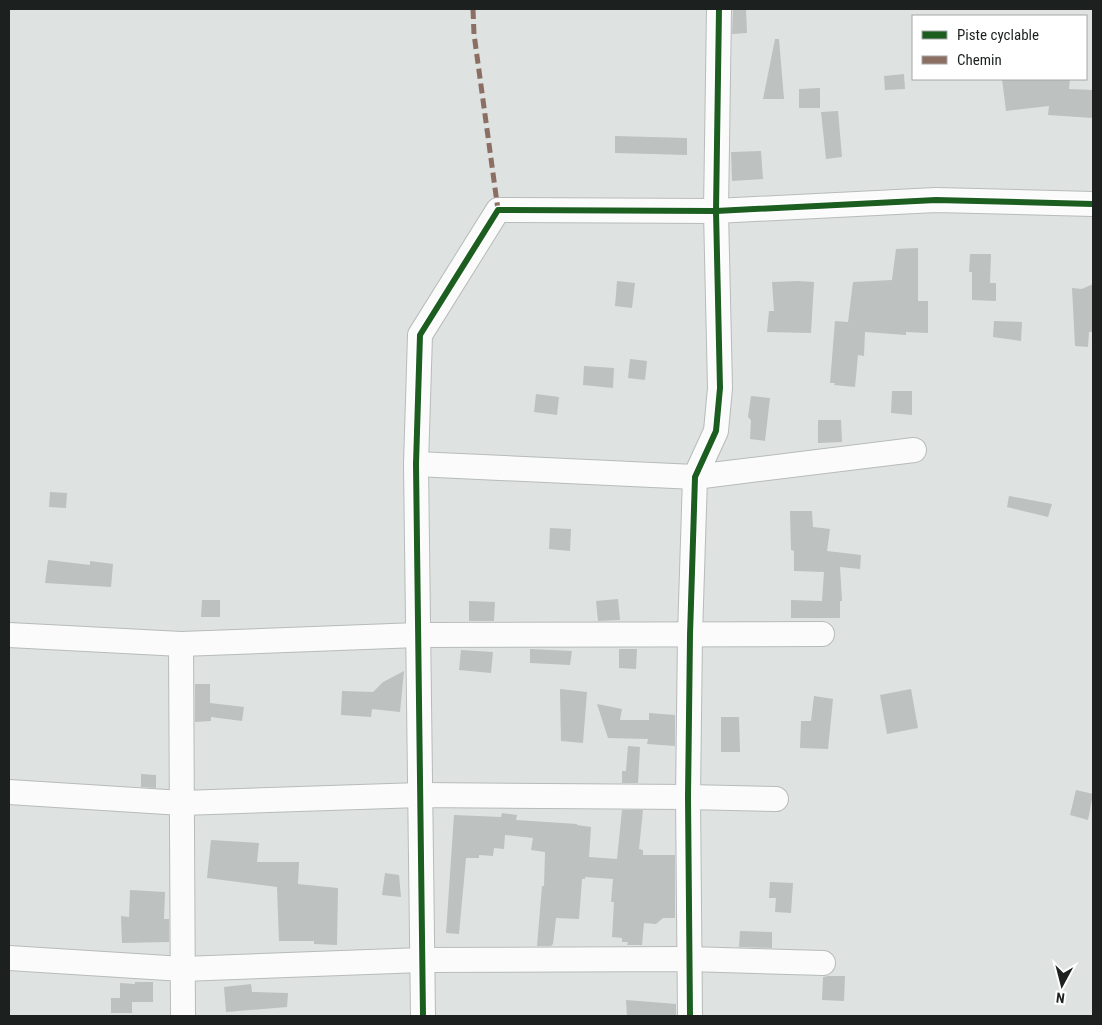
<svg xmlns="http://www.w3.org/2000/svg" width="1102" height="1025" font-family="'Roboto Condensed',sans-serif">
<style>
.building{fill:#bdc1bf}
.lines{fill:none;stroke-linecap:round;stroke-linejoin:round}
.minor-casing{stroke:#b7bbb9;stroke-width:26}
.minor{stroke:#fafbfa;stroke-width:24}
.quiet{stroke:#8d6e63;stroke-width:5;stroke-dasharray:10 5;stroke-linecap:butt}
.cycleway-casing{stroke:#fff;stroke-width:9}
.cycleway{stroke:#1b5e20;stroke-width:6}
</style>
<rect width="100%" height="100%" fill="#dee3e1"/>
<!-- building -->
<g class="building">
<path d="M733,9h13l1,24 -15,1z"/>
<path d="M775,39h4l5,60h-21z"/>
<path d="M904,74l1,15 -20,1 -1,-14z"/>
<path d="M1002,79h68l-1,10 24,1v28l-45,-3 1,-9 -43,5z"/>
<path d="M820,88v20h-21v-19z"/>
<path d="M838,111l4,46 -16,2 -5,-47z"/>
<path d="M615,136l72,2v17l-72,-2z"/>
<path d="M761,151l2,28 -31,2 -1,-29z"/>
<path d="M918,248v53h10v32l-22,-1v3l-41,-3 -1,24 -6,-1 -3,32 -21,-2 1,-2h-5l5,-62 13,1 5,-40 39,-2 4,-31z"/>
<path d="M970,254h21l-1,29h6v18l-24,-1v-28h-3z"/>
<path d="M617,281l18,2 -3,25 -17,-2z"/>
<path d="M798,281l16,1 -3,51 -44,-1 2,-21h5l-2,-29z"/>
<path d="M1093,284v48h-4l-1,15 -13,-1 -3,-58 10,1z"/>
<path d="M994,321l28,1 -1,19 -28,-4z"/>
<path d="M630,359l17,2 -2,19 -17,-2z"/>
<path d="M584,366l30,2 -1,20 -30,-3z"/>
<path d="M892,391h20v24l-21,-2z"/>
<path d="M536,394l23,3 -2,18 -23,-3z"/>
<path d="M751,396l19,2 -5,43 -15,-2 1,-19 -3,-3z"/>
<path d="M818,420h23l1,22 -24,1z"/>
<path d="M50,492l17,1 -1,15 -17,-1z"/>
<path d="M1009,496l43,8 -4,13 -41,-10z"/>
<path d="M790,511h22l1,16 17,2 -3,22 34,4 -1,14 -20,-2 2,34h-2v17h-49v-18l31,1 2,-29 -30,-1v-20l-3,-1z"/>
<path d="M550,528l21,1 -1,22 -21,-2z"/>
<path d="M48,560l42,5v-4l23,3 -2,23 -66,-4z"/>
<path d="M618,599l2,21 -22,1 -2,-20z"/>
<path d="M202,600h18v17h-19z"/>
<path d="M469,601l26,1 -1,19h-25z"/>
<path d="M530,649l42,2 -2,14 -40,-2z"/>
<path d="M619,649h18l-1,20 -17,-1z"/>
<path d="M461,650l32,2 -2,21 -32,-3z"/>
<path d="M404,671l-4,41 -28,-3 -1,8 -30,-2 1,-24 31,1 10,-10z"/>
<path d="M195,684h15v19l34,4 -2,14 -31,-4v4l-16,1z"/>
<path d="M560,689l27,3 -4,51 -22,-2z"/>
<path d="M911,689l7,39 -31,6 -7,-39z"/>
<path d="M814,696l19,3 -5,50 -28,-1 1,-27h10z"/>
<path d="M597,704l25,5 -2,11h29v-7l26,2v31l-28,-2 1,-5 -40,-1z"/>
<path d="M721,717h18l1,35h-19z"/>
<path d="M628,746l12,1 -2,36h-16v-12h4z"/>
<path d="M141,774l15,1v13l-15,-1z"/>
<path d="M1076,790l17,4 -5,26 -18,-5z"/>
<path d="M622,810h21l-4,39 4,1v5h32v63h-12l-7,6 -12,-1 -2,22h-15l1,-3h-6v-4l-10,-1 2,-35h-3l2,-23 -28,-2v2h-3l-3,40 -23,-1 -3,26 -2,2h-14l5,-60h2l1,-34 -14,-2 2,-12 -28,-3 -1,14 -10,-1 -1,8 -14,-1v3h-13l-7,76 -13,-1 8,-118 47,2 1,-4 15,2 -1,5 61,4v1l14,2 -2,30 28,2z"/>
<path d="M211,840l48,3 -2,19h42l-1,22 40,4 -1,57 -23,-1v-3h-35l-2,-54 -70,-9z"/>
<path d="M385,873l14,2 2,22 -19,-2z"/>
<path d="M770,882l23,1 -2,30 -16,-1 1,-14h-7z"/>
<path d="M130,890l35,2 -1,27h5v23l-47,1 -1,-27 8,1z"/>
<path d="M740,931l32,1v16l-33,-1z"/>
<path d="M828,976h17l-1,25 -22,-1 1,-23z"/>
<path d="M135,982h18v20h-21v11h-21v-15h9v-15l15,1z"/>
<path d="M251,984l1,8 36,1 -1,14 -61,5 -2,-25z"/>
<path d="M626,1000l50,4v12h-49z"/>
</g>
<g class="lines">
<!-- minor casing -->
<g class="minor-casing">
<g id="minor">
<path d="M416,464l279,13 219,-27"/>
<path d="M9,635l172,9 237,-9 404,-1"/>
<path d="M181,644l2,372"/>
<path d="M9,792l173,11 238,-8 268,2 88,2"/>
<path d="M9,958l174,11 239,-9 266,-1 135,4"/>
<path d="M423,1016l-7,-552 4,-129 78,-125 218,1 220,-11 157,4"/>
<path d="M690,1016l-2,-219 2,-162 5,-158 21,-46 4,-43 -4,-177 3,-202"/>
</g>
</g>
<!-- minor -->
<use href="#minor" class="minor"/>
<!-- quiet -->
<path class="quiet" d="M473,9l1,25 24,176"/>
<!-- cycleway casing -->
<g class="cycleway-casing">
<g id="cycleway">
<path d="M423,1016l-7,-552 4,-129 78,-125 218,1 220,-11 157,4"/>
<path d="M690,1016l-2,-219 2,-162 5,-158 21,-46 4,-43 -4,-177 3,-202"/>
</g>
</g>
<!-- cycleway -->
<use href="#cycleway" class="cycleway"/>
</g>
<!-- border -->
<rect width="1102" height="1025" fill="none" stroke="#1c201e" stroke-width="20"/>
<!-- legend -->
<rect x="912" y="15" width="175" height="65" fill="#ffffff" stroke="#a4a6a5"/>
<rect x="922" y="31" width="25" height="8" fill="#1b5e20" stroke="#a4a6a5"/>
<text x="957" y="40" font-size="15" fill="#1c201e">Piste cyclable</text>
<rect x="922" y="56" width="25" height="8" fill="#8d6e63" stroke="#a4a6a5"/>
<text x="957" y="65" font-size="15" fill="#1c201e">Chemin</text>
<!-- north arrow -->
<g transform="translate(1062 985) rotate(187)" stroke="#ffffff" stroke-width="4" paint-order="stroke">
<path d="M0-4L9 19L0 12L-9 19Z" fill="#1c201e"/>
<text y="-8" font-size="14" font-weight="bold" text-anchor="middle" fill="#1c201e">N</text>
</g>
</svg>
